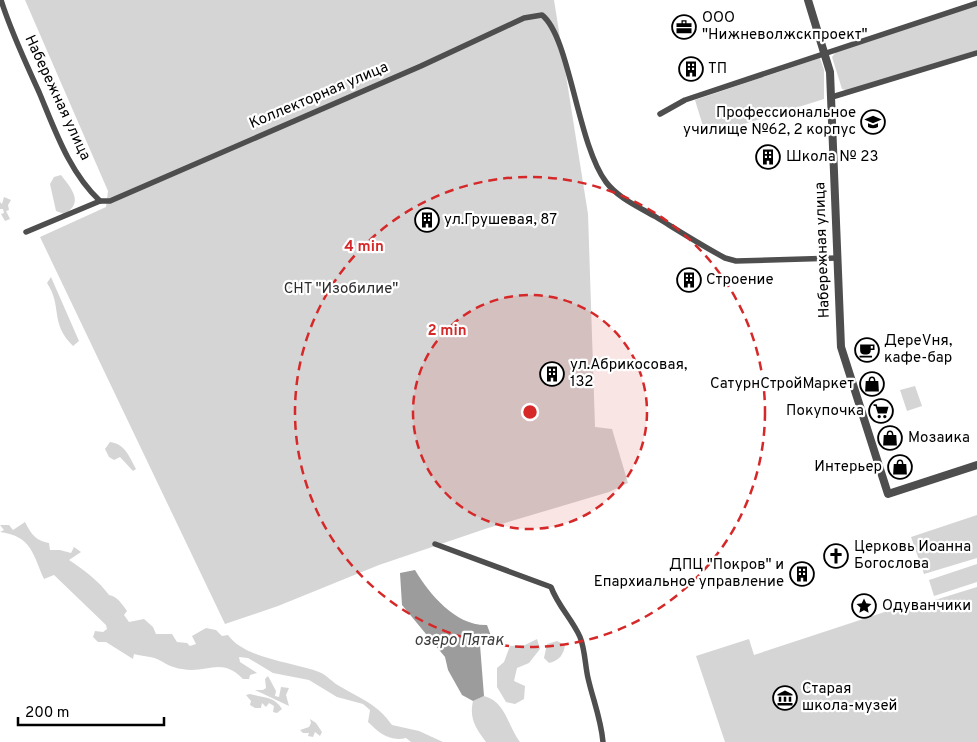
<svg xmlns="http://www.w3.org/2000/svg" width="977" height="742" font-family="Overpass,sans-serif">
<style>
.green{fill:#d5d5d5}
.water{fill:#9c9c9c}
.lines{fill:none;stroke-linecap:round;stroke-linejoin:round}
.minor{stroke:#4e4e4e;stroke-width:5.5}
.tertiary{stroke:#4e4e4e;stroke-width:8}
.ring{fill:none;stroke:#d62828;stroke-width:2.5;stroke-dasharray:9 6}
.labels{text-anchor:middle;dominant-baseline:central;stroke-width:4.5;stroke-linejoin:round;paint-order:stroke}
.poi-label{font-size:15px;fill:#000;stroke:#fff;text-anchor:start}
.street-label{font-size:15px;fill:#000;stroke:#fff}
.park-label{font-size:15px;fill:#2c2c2c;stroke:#fff}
.water-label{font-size:16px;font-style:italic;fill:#3d3d3d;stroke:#fff}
.centre{fill:#d62828;stroke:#fff;stroke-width:2.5}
.ring-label{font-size:15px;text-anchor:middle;font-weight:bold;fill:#d62828;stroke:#fff;stroke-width:4.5;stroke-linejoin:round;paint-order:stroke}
</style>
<rect width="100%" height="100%" fill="#fff"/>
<!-- green -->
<g class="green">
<path d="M25,0h529l34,214 7,213 17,2 16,54 -19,9 -121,36 -109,37 -101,41 -53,18 -185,-387 66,-30 2,-16z"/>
<path d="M977,4v46l-128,41 -7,-2 -10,-32 4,-5z"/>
<path d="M820,58l4,12v29l-118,37 -11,-36z"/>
<path d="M61,175c10,13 24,28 3,39l-8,-3 -6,-27 4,-7z"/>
<path d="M4,197l7,3 -3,5 1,5 -3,1 4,8 -5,2 -4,-7 3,-1 -1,-4h-3v-7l2,2z"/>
<path d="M51,277l28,64 -6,5c-24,-24 -10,-39 -26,-63z"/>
<path d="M915,386l7,20 -15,5 -7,-21z"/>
<path d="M110,442c15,2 19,14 26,27l-3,2 -13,-14 -6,3 -5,-3 -4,-8z"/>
<path d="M977,515v43l-53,16 -13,-37z"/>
<path d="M25,522c6,12 11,19 24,21l1,7h10l11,3 3,-6 7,5 -12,8c15,10 30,21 40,35 8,1 13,9 18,16l-3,4 5,7 15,-3 9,8 3,7h16l5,8 10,1 3,3 6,-2 -4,-8 14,-8 10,2 6,6 6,-1c17,24 65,27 91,37 8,3 14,11 22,15 22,13 36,17 51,38l27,6 24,11h-32l-5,-4c-16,4 -27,-5 -38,-16l2,-12 -7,-6 -26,-7 -28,-17 -36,-7 -25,-15 -9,-1 1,5 17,11 -7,2 -1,4h-6c-22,-23 -36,-5 -61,-10 -10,-1 -17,-6 -25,-10 -7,-3 -16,-3 -23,-5l-1,5 -27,-17h-8l-5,-5 2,-6 8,1 4,-3 -1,-4 -52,-50 -10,4c-11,-24 -12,-43 -44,-47l4,-2 -4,-5h9l4,5z"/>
<path d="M977,564v18l-43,14 -5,-16z"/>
<path d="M977,587v155h-252l-29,-86 53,-17 5,16 167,-55 1,4z"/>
<path d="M537,639l3,10 -11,14 -12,5 -3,13 11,5 -1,13 -9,5 -9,-2 -9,-15v-19l7,-6 6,-16 15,-1z"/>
<path d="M557,641l8,4c-1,9 -6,16 -16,18l-5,-5 3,-14z"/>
<path d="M268,676l8,15 -1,5 4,1 2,-10 8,1 -3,7 3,11 -34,-16h8l3,-2 -1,-9z"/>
<path d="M250,694c13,4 24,2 32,15l-5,4 -4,-1 1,-6 -5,-3 -3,4 -4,-4 -1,5h-6l-5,-3 1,-4 -5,-6z"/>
<path d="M484,696c21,5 24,30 36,46h-34c-10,-14 -17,-23 -13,-41z"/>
<path d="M310,719l6,4 6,9 -2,4 -5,-4 -2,5 -5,-1 1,-3h-6l-3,-3 9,-3 2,-4z"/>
</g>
<!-- water -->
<path class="water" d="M415,570c15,25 41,56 72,55l4,11 -11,9 4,51 -11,5 -11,-6 -14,-25 -3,-13 -43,-52 -2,-32z"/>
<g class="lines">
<!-- minor -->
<g class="minor">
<path d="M1,0c10,32 24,61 38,92 16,38 30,80 61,109"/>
<path d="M832,97l145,-44"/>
<path d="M660,114l25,-14 292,-97"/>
<path d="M26,232l74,-31h10l311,-135 103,-48 18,-3c28,22 35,128 64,167 12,16 33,25 50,35 23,14 45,28 69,41l11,3 101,-3"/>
<path d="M435,544l116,43c7,19 21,32 29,50 5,12 5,28 8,41 5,22 13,41 15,64"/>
</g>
<!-- tertiary -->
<path class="tertiary" d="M808,0l22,72 11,275 47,147 89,-29"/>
</g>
<!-- distance rings -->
<circle cx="530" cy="412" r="117" fill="#d62828" fill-opacity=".12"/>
<g class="ring">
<circle cx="530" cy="412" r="117"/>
<circle cx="530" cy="412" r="235"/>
</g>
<!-- icons -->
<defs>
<g id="office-ring" transform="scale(1.25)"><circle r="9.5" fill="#fff" stroke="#000" stroke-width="1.5"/><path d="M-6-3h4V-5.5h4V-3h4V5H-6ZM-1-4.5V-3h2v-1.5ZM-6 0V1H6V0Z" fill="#000"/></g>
<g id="building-ring" transform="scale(1.25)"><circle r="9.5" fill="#fff" stroke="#000" stroke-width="1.5"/><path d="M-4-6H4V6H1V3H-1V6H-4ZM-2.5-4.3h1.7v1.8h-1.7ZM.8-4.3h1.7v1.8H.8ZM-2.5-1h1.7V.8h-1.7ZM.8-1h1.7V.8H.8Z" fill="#000"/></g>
<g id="school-ring" transform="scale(1.25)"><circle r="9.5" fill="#fff" stroke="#000" stroke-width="1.5"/><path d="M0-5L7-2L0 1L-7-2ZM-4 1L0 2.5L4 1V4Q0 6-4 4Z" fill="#000"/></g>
<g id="cafe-ring" transform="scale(1.25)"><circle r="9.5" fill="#fff" stroke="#000" stroke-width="1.5"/><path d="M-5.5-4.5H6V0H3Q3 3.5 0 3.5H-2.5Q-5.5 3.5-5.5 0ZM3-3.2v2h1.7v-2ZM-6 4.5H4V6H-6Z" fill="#000"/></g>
<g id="shop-ring" transform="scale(1.25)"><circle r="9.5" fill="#fff" stroke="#000" stroke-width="1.5"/><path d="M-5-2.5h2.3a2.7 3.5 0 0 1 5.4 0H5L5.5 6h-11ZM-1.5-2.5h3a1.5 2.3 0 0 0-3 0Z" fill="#000"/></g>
<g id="supermarket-ring" transform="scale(1.25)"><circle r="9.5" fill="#fff" stroke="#000" stroke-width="1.5"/><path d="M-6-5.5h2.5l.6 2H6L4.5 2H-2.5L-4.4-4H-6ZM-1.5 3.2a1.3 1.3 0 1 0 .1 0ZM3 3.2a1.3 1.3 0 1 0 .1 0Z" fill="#000"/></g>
<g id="church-ring" transform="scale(1.25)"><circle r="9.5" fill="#fff" stroke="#000" stroke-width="1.5"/><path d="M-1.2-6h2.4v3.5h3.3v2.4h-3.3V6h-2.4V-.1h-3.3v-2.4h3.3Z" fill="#000"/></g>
<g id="sight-ring" transform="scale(1.25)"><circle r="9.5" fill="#fff" stroke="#000" stroke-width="1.5"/><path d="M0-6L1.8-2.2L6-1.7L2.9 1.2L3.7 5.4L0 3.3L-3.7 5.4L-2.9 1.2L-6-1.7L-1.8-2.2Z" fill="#000"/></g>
<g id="museum-ring" transform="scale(1.25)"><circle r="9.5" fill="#fff" stroke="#000" stroke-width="1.5"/><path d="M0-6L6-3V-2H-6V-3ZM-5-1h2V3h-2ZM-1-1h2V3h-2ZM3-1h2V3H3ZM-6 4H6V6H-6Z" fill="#000"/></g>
</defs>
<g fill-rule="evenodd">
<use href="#office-ring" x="684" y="27"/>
<use href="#building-ring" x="691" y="69"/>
<use href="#school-ring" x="873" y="122"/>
<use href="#building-ring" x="768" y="157"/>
<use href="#building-ring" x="427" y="220"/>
<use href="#building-ring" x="689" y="280"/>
<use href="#cafe-ring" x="867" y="350"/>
<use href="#building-ring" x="552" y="374"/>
<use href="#shop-ring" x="872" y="384"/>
<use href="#supermarket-ring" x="881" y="411"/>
<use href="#shop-ring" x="890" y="438"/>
<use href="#shop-ring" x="900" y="467"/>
<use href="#church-ring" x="836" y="556"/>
<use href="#building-ring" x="802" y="574"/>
<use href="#sight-ring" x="864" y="606"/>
<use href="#museum-ring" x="785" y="698"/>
</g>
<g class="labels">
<!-- poi labels -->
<g class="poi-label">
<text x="702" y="18">ООО<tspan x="702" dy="17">"Нижневолжскпроект"</tspan></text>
<text x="708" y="69">ТП</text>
<text x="856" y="113" text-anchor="end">Профессиональное<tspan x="856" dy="17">училище №62, 2 корпус</tspan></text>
<text x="786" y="157">Школа № 23</text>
<text x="444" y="220">ул.Грушевая, 87</text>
<text x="706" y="280">Строение</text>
<text x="884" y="341">ДереVня,<tspan x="884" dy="17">кафе-бар</tspan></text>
<text x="570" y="365">ул.Абрикосовая,<tspan x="570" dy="17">132</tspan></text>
<text x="854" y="384" text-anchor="end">СатурнСтройМаркет</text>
<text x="864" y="411" text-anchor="end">Покупочка</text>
<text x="908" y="438">Мозаика</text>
<text x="882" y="467" text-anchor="end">Интерьер</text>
<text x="854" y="547">Церковь Иоанна<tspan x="854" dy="17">Богослова</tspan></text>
<text x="784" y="565" text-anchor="end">ДПЦ "Покров" и<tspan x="784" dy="17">Епархиальное управление</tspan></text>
<text x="882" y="606">Одуванчики</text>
<text x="802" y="689">Старая<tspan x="802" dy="17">школа-музей</tspan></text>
</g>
<!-- street labels -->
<g class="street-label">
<text transform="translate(319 96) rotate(-23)">Коллекторная улица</text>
<text transform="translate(57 98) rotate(65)">Набережная улица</text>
<text transform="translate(823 250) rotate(-92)">Набережная улица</text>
</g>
<!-- park labels -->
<g class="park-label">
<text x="341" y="289">СНТ "Изобилие"</text>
</g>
<!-- water labels -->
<g class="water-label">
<text x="459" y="641">озеро Пятак</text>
</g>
</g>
<circle cx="530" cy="412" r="8" class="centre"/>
<g class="ring-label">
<text x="364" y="251">4 min</text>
<text x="447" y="335">2 min</text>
</g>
<!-- scale -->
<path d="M18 717v8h146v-8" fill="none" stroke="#000000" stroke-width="2.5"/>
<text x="25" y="717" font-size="15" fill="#000000" stroke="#ffffff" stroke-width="4" paint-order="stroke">200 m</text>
</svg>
